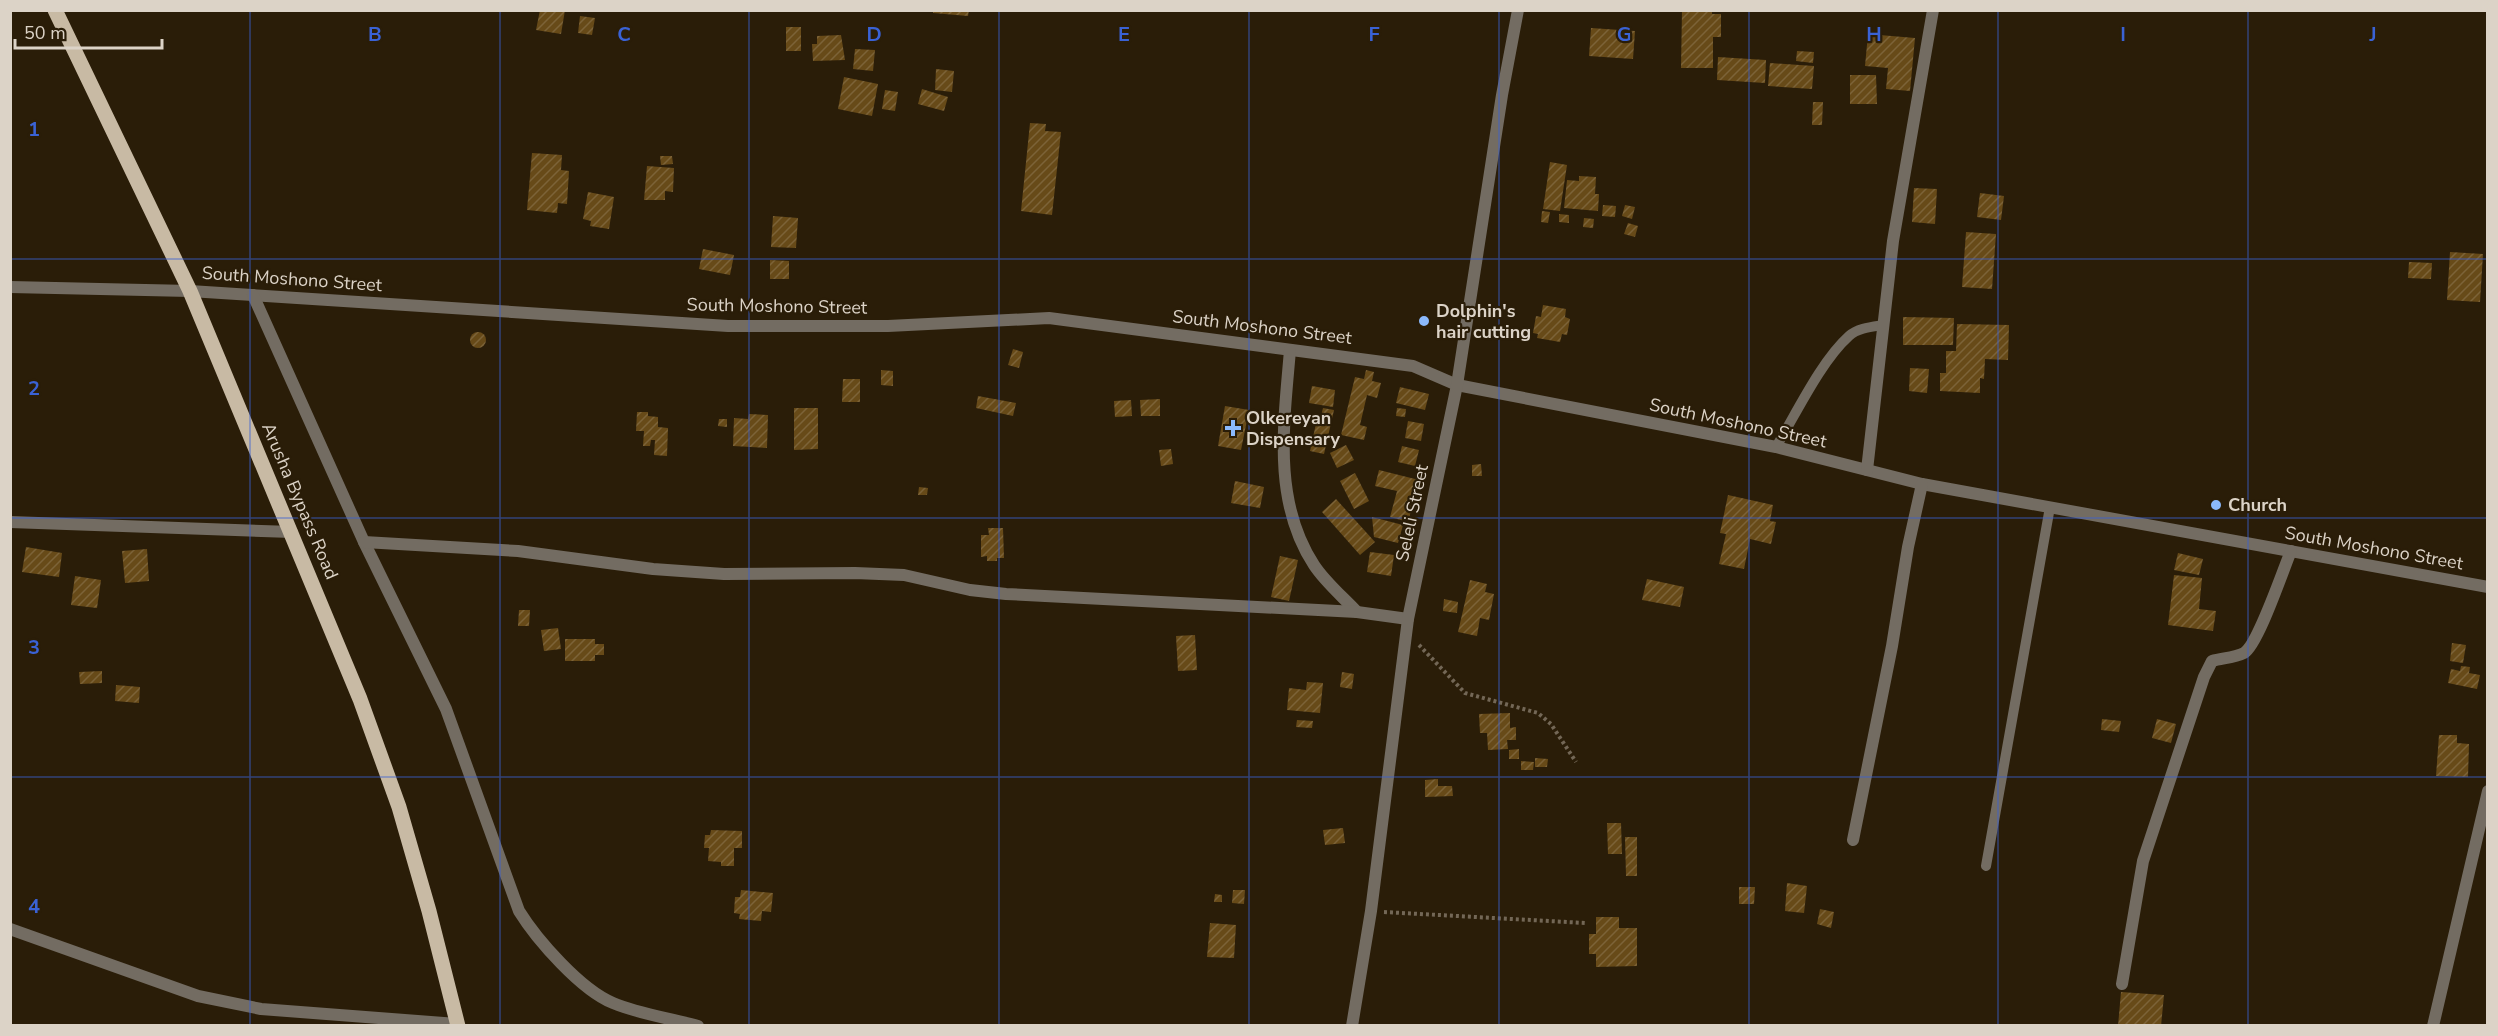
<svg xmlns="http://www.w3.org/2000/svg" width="2498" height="1036" font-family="'Nunito Sans',sans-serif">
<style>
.building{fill:url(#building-hatch)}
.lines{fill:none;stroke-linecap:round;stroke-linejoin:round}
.path{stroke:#736756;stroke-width:4;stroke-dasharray:3 3;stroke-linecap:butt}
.lane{stroke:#736c62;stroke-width:10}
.street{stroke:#736c62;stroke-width:12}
.primary{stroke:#c8baa4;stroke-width:15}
.grid{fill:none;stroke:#3a62d5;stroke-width:1.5;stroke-opacity:0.55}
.poi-dot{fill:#8bb9fc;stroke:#2a1d08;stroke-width:2}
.labels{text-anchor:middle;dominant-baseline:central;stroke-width:4.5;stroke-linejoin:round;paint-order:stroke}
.street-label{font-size:18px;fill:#dcd3c7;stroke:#2a1d08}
.poi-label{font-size:18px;font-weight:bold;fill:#dcd3c7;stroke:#2a1d08;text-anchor:start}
.grid-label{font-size:20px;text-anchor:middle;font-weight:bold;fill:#3a62d5;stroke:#2a1d08;stroke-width:4.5;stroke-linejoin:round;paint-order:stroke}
</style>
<defs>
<pattern id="building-hatch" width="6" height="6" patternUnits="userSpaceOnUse" patternTransform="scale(1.5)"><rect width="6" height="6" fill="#674a18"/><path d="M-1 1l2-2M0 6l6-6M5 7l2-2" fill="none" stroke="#7c6338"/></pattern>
</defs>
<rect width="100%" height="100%" fill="#2a1d08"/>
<!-- building -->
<g class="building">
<path d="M540,10h25l-4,24 -25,-4z"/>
<path d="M933,10h36l-1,6 -35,-3z"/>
<path d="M1682,10h30v4h9v23h-8v31h-32z"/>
<path d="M580,16l15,2 -3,17 -14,-2z"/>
<rect x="786" y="27" width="15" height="24"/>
<path d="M1591,28l44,3 -2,28 -44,-3z"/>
<path d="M1868,34l47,4 -5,53 -24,-2 2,-21 -23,-2z"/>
<path d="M841,35l4,25 -32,1 -1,-17h5v-8z"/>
<path d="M855,49l20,1 -2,21 -20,-2z"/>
<path d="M1797,51l17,1 -1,11 -17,-2z"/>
<path d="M1718,57l48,3 -1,23 -48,-3z"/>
<path d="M1770,63l44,3 -2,23 -44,-3z"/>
<path d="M936,69l18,2 -2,21 -17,-2z"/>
<path d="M1850,75h26l1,29h-27z"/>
<path d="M844,77l34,7 -6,32 -34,-7z"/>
<path d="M922,89l26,8 -4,14 -26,-7z"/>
<path d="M885,90l13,2 -3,19 -13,-2z"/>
<path d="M1813,102h10l-1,23h-10z"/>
<path d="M1030,123l16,1 -1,7 16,1 -9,83 -31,-4z"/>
<path d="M532,153l30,2 -1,15 8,1 -2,33 -9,-1 -1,10 -30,-3z"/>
<path d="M660,156h12l1,8 -12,1z"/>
<path d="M1550,162l17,3 -7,46 -17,-2z"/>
<path d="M647,166l27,2 -1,24 -8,-1v9h-21z"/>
<path d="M1579,176l17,1 -1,17h4l-1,17 -34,-3 3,-28 12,1z"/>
<path d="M1914,188l23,1 -2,35 -23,-2z"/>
<path d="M588,192l26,5 -5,32 -19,-3 1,-5 -8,-2z"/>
<path d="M1980,193l24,3 -3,24 -24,-3z"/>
<path d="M1603,205l13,1 -1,11 -13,-1z"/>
<path d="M1625,205l10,2 -3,12 -10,-3z"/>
<path d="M1542,211l8,1 -2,11 -7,-1z"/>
<path d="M1559,214l10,1v8l-10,-1z"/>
<path d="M773,216l25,2 -2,30 -25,-1z"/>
<path d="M1584,218l10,1 -1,9 -10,-1z"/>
<path d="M1628,223l10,3 -3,11 -11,-3z"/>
<path d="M1966,232l30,2 -4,55 -30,-2z"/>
<path d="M703,249l31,6 -4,20 -31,-6z"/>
<path d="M2450,252l33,2 -3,48 -33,-2z"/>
<path d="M770,260l19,1v18h-19z"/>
<path d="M2409,262l23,1 -1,16 -23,-1z"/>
<path d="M1543,305l23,4 -1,8 5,2 -3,16 -5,-1 -2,8 -23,-4 1,-4 -5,-1 3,-17 5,1z"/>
<path d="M1903,317l51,1 -1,27h-50z"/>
<path d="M1957,324l52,1 -1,35 -23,-1 -1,20 -4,-1v15l-40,-2v-18h6v-22h10z"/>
<circle cx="478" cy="340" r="8"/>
<path d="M1013,349l10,3 -4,16 -11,-3z"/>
<path d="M1910,368l19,1 -2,24 -18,-2z"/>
<path d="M881,370l12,1v15l-12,-1z"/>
<path d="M1366,370l8,2 -2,9 9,2 -4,15 -10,-3 -7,30 7,2 -3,13 -23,-5 14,-58 9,2z"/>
<path d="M843,379h17v23h-18z"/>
<path d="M1312,386l23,4 -2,17 -24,-4z"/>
<path d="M1400,387l29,7 -4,16 -29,-7z"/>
<path d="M978,396l38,7 -3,13 -37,-8z"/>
<path d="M1160,399v17h-19l-1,-16z"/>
<path d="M1131,400l1,16 -17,1 -1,-16z"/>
<path d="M1225,406l24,4 -8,40 -23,-4z"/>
<path d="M794,408h24v41l-24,1z"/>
<path d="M1323,408l11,2 -10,44 -14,-3 7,-32 3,1z"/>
<path d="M1397,408l9,1 -1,8 -9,-1z"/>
<path d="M637,412h11v4l10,1v10l10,1 -1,28 -13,-1 1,-15h-4l-1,6h-7l1,-15h-8z"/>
<path d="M749,414l19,1 -1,33 -34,-2 1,-28 14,1z"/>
<path d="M719,419h8v8l-9,-1z"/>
<path d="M1408,421l16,3 -3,17 -16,-3z"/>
<path d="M1346,445l8,15 -17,8 -7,-15z"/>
<path d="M1402,446l17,4 -4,16 -17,-4z"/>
<path d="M1171,449l2,15 -12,2 -2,-16z"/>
<path d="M1481,464l1,12h-10v-11z"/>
<path d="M1379,470l40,10 -11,42 -18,-5 7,-26 -22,-5z"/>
<path d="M1355,473l14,28 -15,8 -14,-28z"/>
<path d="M1235,481l29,6 -4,21 -29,-5z"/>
<path d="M919,487l9,1 -1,7h-9z"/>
<path d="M1728,495l45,10 -3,16 6,1 -5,22 -21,-5 -6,30 -25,-5 7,-30 -6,-1z"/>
<path d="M1336,499l39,43 -15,13 -38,-43z"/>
<path d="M1372,517l31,8 -5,18 -24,-6z"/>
<path d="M988,528h15l1,30h-7v3h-10v-5l-6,1v-22h8z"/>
<path d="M26,547l36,6 -3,24 -37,-5z"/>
<path d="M147,549l2,32 -24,2 -3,-32z"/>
<path d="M1370,552l24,3 -3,21 -24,-4z"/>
<path d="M2178,553l25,6 -4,16 -25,-5z"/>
<path d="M1280,556l18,4 -9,41 -18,-4z"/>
<path d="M2174,575l28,3 -3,31 17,2 -3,20 -45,-6z"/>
<path d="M75,576l26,4 -4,28 -26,-3z"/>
<path d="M1647,579l37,8 -4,20 -38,-7z"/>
<path d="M1470,580l17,4 -2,8 9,2 -5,26 -9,-2 -3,18 -19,-4z"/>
<path d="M1444,599l14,3 -1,11 -14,-2z"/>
<path d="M519,610h11l-1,16h-11z"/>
<path d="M558,628l3,21 -17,2 -3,-21z"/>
<path d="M1195,635l2,35 -19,1 -2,-35z"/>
<path d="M565,639h30v5h9v11h-9v6h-30z"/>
<path d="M2452,643l14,2 -3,18 -13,-2z"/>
<path d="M2461,666l9,1 -1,6 11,2 -3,14 -29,-6 3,-14 9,2z"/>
<path d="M102,671v12l-22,1 -1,-12z"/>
<path d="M1342,672l12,2 -2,15 -12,-2z"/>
<path d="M1307,682l16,1 -3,30 -33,-3 2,-22 17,2z"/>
<path d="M116,685l24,2 -1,16 -24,-2z"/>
<path d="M1510,713v15l6,-1v13h-9l1,9 -20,1 -1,-17h-7l-1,-19z"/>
<path d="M2102,719l19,2 -2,11 -18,-2z"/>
<path d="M2157,719l19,5 -5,19 -19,-5z"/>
<path d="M1297,720l16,1 -1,7 -16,-1z"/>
<path d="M2439,735h18v8l12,1 -1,33 -32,-1z"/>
<path d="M1519,749v10h-10v-9z"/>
<path d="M1535,758l13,1 -1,8h-12z"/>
<path d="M1521,761l13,1 -1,8h-12z"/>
<path d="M1438,779v7h14l1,10 -28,1v-17z"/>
<path d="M1607,823h14l1,31h-14z"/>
<path d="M1343,828l2,15 -20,2 -2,-15z"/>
<path d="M711,830l31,1v17h-8v18h-13v-4l-13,-1 1,-13h-5l1,-13h5z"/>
<path d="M1625,837h12v39h-11z"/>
<path d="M1787,883l20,3 -3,27 -19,-2z"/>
<path d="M1739,887h16l-1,17h-15z"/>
<path d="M741,890l32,3 -2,19 -9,-1 -1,10 -22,-2 1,-5 -6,-1 1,-16h5z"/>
<path d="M1233,890h12l-1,14 -12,-1z"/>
<path d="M1215,894l7,1v7h-8z"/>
<path d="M1820,909l14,3 -3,16 -14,-4z"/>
<path d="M1596,917h23v11h18v38l-41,1v-13h-7v-20h7z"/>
<path d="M1210,923l26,2 -2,33 -27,-1z"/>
<path d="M2121,992l43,3 -3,31h-43z"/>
</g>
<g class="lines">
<!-- path -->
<g class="path">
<path d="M1419,645l46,48 73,20 13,11 25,38"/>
<path d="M1384,912l201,11"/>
</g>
<!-- lane -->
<g class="lane">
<path d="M1776,447c20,-33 45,-86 73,-111 9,-8 22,-9 35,-11"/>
<path d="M1986,866l64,-359"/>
</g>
<!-- street -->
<g class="street">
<path d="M10,287l180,4 538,35h160l161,-8 364,48 44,19 319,62 146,37 566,103"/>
<path d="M253,295l111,247 82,167 73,202c18,29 62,79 94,92 26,11 57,15 85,23"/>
<path d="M1290,350c-6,73 -18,151 24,215 11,17 29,32 43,47"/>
<path d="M1867,470l26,-229 40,-231"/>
<path d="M10,522l282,10"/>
<path d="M364,542l154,9 135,18 71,5 131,-1 49,2 66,15 36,4 351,18 51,7"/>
<path d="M1853,840l39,-194 16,-99 14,-63"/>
<path d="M10,929l188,67 63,13 196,15"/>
<path d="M2122,984l21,-123 61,-184 8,-16c10,-3 22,-3 32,-8 14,-8 39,-83 47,-102"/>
<path d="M1352,1026l19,-115 37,-292 49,-234 45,-290 16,-85"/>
<path d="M2433,1026l55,-235"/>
</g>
<!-- primary -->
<path class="primary" d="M55,10l135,281 170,408 39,108 30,104 29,115"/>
</g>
<!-- grid -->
<path class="grid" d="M250,10v1016M500,10v1016M749,10v1016M999,10v1016M1249,10v1016M1499,10v1016M1749,10v1016M1998,10v1016M2248,10v1016M10,259h2478M10,518h2478M10,777h2478"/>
<!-- markers -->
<g class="poi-dot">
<circle cx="1424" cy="321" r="6"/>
<path d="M1230 419h6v6h6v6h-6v6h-6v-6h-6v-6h6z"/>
<circle cx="2216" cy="505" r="6"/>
</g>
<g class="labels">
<!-- street labels -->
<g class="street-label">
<text transform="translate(292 279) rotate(4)">South Moshono Street</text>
<text transform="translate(777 306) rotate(1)">South Moshono Street</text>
<text transform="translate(1262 327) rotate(7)">South Moshono Street</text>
<text transform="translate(1738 423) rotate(12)">South Moshono Street</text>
<text transform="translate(300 501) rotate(67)">Arusha Bypass Road</text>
<text transform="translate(1412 513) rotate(-78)">Seleli Street</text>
<text transform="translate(2374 548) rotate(10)">South Moshono Street</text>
</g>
<!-- poi labels -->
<g class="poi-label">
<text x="1436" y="311">Dolphin's<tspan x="1436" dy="21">hair cutting</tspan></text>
<text x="1246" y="418">Olkereyan<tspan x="1246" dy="21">Dispensary</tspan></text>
<text x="2228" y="505">Church</text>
</g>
</g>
<g class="grid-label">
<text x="375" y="41">B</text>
<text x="624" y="41">C</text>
<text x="874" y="41">D</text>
<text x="1124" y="41">E</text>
<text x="1374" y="41">F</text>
<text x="1624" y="41">G</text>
<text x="1874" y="41">H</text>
<text x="2123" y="41">I</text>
<text x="2373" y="41">J</text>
<text x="34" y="136">1</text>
<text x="34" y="395">2</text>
<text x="34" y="654">3</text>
<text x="34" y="913">4</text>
</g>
<!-- border -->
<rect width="2498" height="1036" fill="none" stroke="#dcd3c7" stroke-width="24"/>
<!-- scale -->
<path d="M15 39v9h147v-9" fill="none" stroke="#dcd3c7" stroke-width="3"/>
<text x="24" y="39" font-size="18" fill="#dcd3c7" stroke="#2a1d08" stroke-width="4.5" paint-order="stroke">50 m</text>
</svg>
